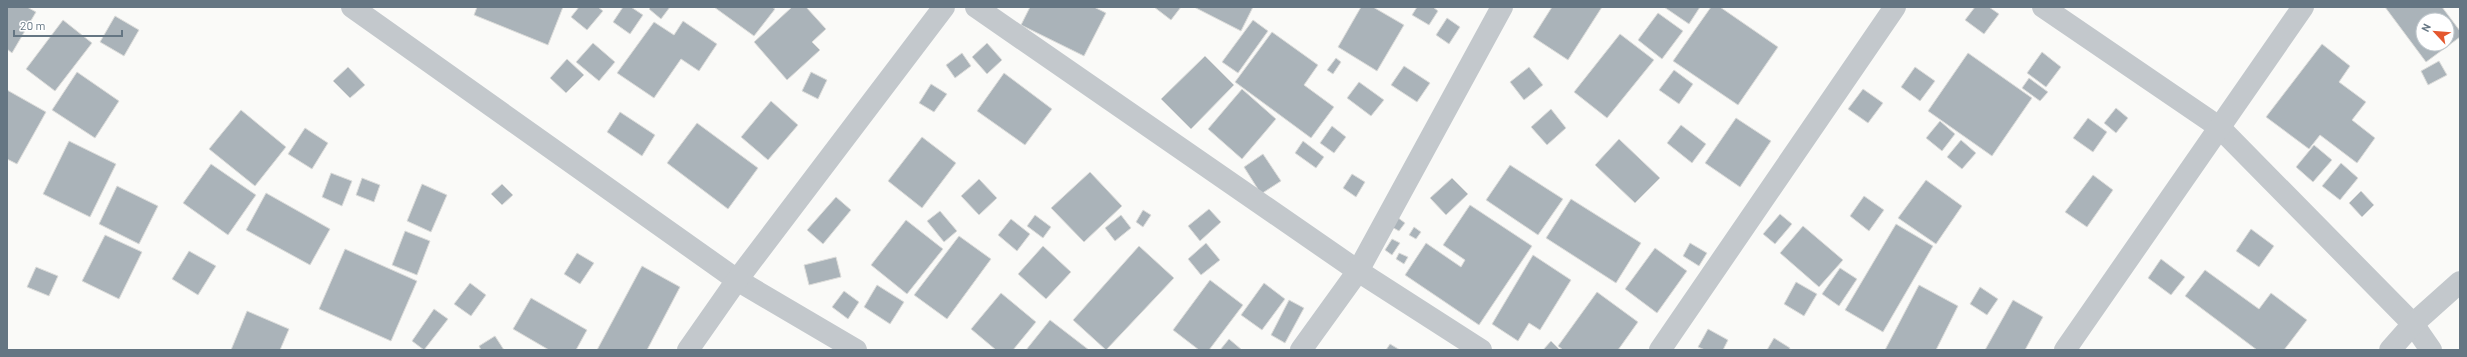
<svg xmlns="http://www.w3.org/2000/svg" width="2467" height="357" font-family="Barlow,sans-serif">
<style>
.building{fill:#aab3b9;stroke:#dcdcda;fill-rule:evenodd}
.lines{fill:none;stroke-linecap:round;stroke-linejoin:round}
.minor{stroke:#c3c8cc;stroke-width:22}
</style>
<rect width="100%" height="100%" fill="#fafaf8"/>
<!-- building -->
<g class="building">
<path d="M7,7h20l9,5 -24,41 -5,-4z"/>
<path d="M477,7h86l-15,38 -74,-30z"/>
<path d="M579,7h19l5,4 -16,19 -16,-13z"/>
<path d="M623,7h8l12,8 -13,19 -17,-12z"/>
<path d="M651,7h19l-9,12 -12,-10z"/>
<path d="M714,7h58l3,2 -21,27z"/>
<path d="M792,7h14l20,22 -14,13 8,8 -33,30 -33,-38z"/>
<path d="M1030,7h64l12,6 -22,43 -63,-31z"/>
<path d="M1154,7h27l-10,13z"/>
<path d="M1194,7h59l-12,24z"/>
<path d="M1361,7h12l31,18 -27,46 -39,-24z"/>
<path d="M1417,7h16l5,4 -9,14 -17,-10z"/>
<path d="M1552,7h50l-34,53 -35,-23z"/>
<path d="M1664,7h36l-11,17z"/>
<path d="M1711,7h9l58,40 -40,58 -65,-44z"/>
<path d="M1975,7h14l10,7 -15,20 -19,-14z"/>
<path d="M2385,7h57l18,24v6l-34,25zM2423,20h24v24h-24z"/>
<path d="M1658,13l25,18 -21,28 -24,-19z"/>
<path d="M115,16l24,14 -15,26 -24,-14z"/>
<path d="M1447,18l13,9 -11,17 -13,-9z"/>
<path d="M63,20l29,23 -37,48 -29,-22z"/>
<path d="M1253,20l15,11 -30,42 -16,-11z"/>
<path d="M683,21l34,23 -18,27 -18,-12 -27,39 -37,-25 37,-51 20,13z"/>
<path d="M1272,32l46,33 -14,20 30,22 -23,31 -76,-56z"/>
<path d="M1620,34l34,26 -47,58 -33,-26z"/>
<path d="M593,43l22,19 -16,19 -23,-19z"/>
<path d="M987,43l15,17 -15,14 -15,-17z"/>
<path d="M2322,44l28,22 -11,16 27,20 -14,18 23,18 -18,25 -37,-28 -11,14 -43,-32z"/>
<path d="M2042,52l19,15 -15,20 -19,-14z"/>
<path d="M962,53l9,13 -16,12 -9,-13z"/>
<path d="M1968,53l64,45 -40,58 -64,-45z"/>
<path d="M1205,56l29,29 -43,44 -30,-30z"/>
<path d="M1336,58l5,4 -8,12 -6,-4z"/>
<path d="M567,59l17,16 -18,18 -16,-15z"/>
<path d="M2439,61l8,14 -19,10 -7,-14z"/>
<path d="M1404,66l26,17 -13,19 -26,-17z"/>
<path d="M348,67l17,18 -15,13 -17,-17z"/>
<path d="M1529,67l14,18 -19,15 -14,-18z"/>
<path d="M1915,67l20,14 -15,20 -19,-14z"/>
<path d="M1674,70l19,14 -14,20 -20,-14z"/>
<path d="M77,72l42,29 -24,37 -43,-28z"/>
<path d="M811,72l16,8 -9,19 -16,-8z"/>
<path d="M1004,73l48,36 -27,36 -48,-34z"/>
<path d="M2029,78l19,14 -8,9 -18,-13z"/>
<path d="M1359,82l25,18 -13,16 -24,-18z"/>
<path d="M931,84l16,10 -13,18 -15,-9z"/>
<path d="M1242,89l34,30 -34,40 -34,-30z"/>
<path d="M1863,89l20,14 -15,20 -20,-14z"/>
<path d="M7,90l39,22 -29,52 -10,-5z"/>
<path d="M771,101l27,24 -30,35 -27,-23z"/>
<path d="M2116,108l12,10 -12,15 -12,-10z"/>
<path d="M1551,109l15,19 -19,17 -16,-18z"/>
<path d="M241,110l45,37 -31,39 -46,-37z"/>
<path d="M620,112l35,23 -13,21 -35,-24z"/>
<path d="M1736,118l35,23 -31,46 -35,-24z"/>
<path d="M2088,118l19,14 -14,20 -20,-14z"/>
<path d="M1940,121l15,13 -13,17 -16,-13z"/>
<path d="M697,123l61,45 -30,41 -61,-46z"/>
<path d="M1681,125l25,19 -14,19 -25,-20z"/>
<path d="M1332,126l14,11 -12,16 -14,-10z"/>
<path d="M305,128l23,15 -16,26 -24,-15z"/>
<path d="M922,137l34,26 -34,45 -34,-27z"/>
<path d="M1619,139l41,39 -25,25 -40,-38z"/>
<path d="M1961,140l15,13 -14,16 -15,-12z"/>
<path d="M69,141l47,23 -26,53 -47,-23z"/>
<path d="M1303,141l21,16 -8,11 -21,-15z"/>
<path d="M2314,145l18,15 -19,22 -17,-15z"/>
<path d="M1263,154l18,27 -20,13 -17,-27z"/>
<path d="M2341,163l17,15 -18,22 -18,-14z"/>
<path d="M211,164l45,31 -28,40 -45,-32z"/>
<path d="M1510,165l53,34 -25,36 -52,-35z"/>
<path d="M1090,172l32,34 -38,36 -33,-34z"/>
<path d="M331,173l21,8 -10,25 -20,-9z"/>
<path d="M1352,174l13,8 -9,15 -13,-9z"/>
<path d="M2093,175l20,15 -26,37 -22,-15z"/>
<path d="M362,178l18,7 -6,17 -18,-7z"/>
<path d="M1452,178l16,16 -22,21 -16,-17z"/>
<path d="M979,179l18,19 -18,17 -18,-19z"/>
<path d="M1926,180l36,26 -26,38 -38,-26z"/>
<path d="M422,184l25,11 -16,37 -24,-11z"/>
<path d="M502,184l11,11 -11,10 -11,-11z"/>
<path d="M117,186l41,20 -19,38 -40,-20z"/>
<path d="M2361,191l13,14 -12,12 -13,-14z"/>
<path d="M266,193l64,36 -20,36 -64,-35z"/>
<path d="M1864,196l20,14 -15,21 -19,-15z"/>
<path d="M836,197l15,13 -28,34 -16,-14z"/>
<path d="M1571,199l70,44 -25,40 -70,-45z"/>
<path d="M1470,205l62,41 -53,79 -74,-50 21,-32 35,24 4,-7 -22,-15z"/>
<path d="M1209,209l12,13 -21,19 -12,-15z"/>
<path d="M1143,210l8,5 -8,12 -7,-5z"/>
<path d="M940,211l17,20 -13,11 -17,-21z"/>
<path d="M1780,214l12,10 -17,20 -12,-10z"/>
<path d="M1035,215l16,12 -8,11 -16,-12z"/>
<path d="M1121,215l10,13 -16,13 -10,-13z"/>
<path d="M1397,217l8,6 -6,8 -9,-5z"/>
<path d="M1011,219l19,15 -13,17 -19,-16z"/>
<path d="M906,220l37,29 -36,45 -36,-29z"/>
<path d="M1896,224l37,22 -50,86 -38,-22z"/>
<path d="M1803,226l40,34 -24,27 -39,-34z"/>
<path d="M1414,227l7,5 -5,7 -7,-4z"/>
<path d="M2251,229l23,17 -15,21 -23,-16z"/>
<path d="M405,231l25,10 -13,34 -25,-10z"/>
<path d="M105,235l37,17 -23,47 -37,-18z"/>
<path d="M959,236l32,23 -44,60 -33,-24z"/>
<path d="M1392,239l8,4 -8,12 -7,-5z"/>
<path d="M1206,243l14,17 -19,15 -13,-16z"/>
<path d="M1690,243l17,10 -8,13 -16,-10z"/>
<path d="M1043,246l28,26 -25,27 -28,-25z"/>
<path d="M1139,246l35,32 -68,72 -33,-30z"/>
<path d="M1655,248l32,23 -30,42 -32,-24z"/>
<path d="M345,249l72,32 -26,60 -72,-32z"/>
<path d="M189,251l27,15 -18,29 -26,-16z"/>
<path d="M577,253l17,10 -14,21 -16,-10z"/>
<path d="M1399,253l9,4 -4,7 -8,-5z"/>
<path d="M1533,255l38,25 -31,50 -11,-7 -11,18 -26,-17z"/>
<path d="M836,257l5,20 -32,8 -5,-20z"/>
<path d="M2161,259l24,18 -14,18 -23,-17z"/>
<path d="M642,266l38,21 -33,63h-50z"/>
<path d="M36,267l22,9 -9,20 -22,-9z"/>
<path d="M1840,268l17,11 -18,27 -17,-12z"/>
<path d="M2205,270l54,39 12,-16 36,27 -23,30h-27l-72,-54z"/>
<path d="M1210,280l33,25 -34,45h-10l-26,-20z"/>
<path d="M1796,282l21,12 -13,22 -20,-12z"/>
<path d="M470,283l16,12 -15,21 -17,-12z"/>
<path d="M1264,283l21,16 -23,31 -21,-15z"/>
<path d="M877,285l27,17 -14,22 -26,-17z"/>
<path d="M1919,285l39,21 -22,44h-51z"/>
<path d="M1980,287l18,12 -11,16 -17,-11z"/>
<path d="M844,291l15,11 -11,17 -16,-12z"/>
<path d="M1597,292l41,30 -20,28h-55l-5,-4z"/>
<path d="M1001,293l35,29 -23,28h-17l-25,-21z"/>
<path d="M531,298l56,32 -11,20h-27l-36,-21z"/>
<path d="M1289,300l15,8 -19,35 -14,-8z"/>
<path d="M2013,300l30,17 -18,33h-40z"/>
<path d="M434,309l14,10 -24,31 -12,-9z"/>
<path d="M247,311l42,18 -9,21h-49z"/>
<path d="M1050,320l39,30h-63z"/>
<path d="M1708,329l20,11 -5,10h-18l-7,-3z"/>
<path d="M495,336l9,14h-23l-2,-4z"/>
<path d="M1774,338l16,10 -1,2h-22z"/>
<path d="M1229,339l13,11h-22z"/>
<path d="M1551,341l9,9h-17z"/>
<path d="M1390,344l10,6h-14z"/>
</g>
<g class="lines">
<!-- minor -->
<g class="minor">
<path d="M352,7l385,273 119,70"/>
<path d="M976,7l382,264 123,79"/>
<path d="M2043,7l176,120 194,197 18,26"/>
<path d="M688,350l49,-70 207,-273"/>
<path d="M1301,350l57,-79 144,-264"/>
<path d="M1660,350l235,-343"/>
<path d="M2065,350l238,-343"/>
<path d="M2390,350l23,-26 47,-42"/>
</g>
</g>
<!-- border -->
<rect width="2467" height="357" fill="none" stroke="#657683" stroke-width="16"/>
<!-- north arrow -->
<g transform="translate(2435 32) rotate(296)"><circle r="19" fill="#ffffff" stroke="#c1c8cd"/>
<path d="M0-3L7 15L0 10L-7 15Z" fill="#e4572e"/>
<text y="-6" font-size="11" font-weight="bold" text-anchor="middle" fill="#657683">N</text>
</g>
<!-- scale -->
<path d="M14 30v6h108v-6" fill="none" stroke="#657683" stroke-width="2"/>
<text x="20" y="30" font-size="12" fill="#657683" stroke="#ffffff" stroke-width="3" paint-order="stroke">20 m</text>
</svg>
